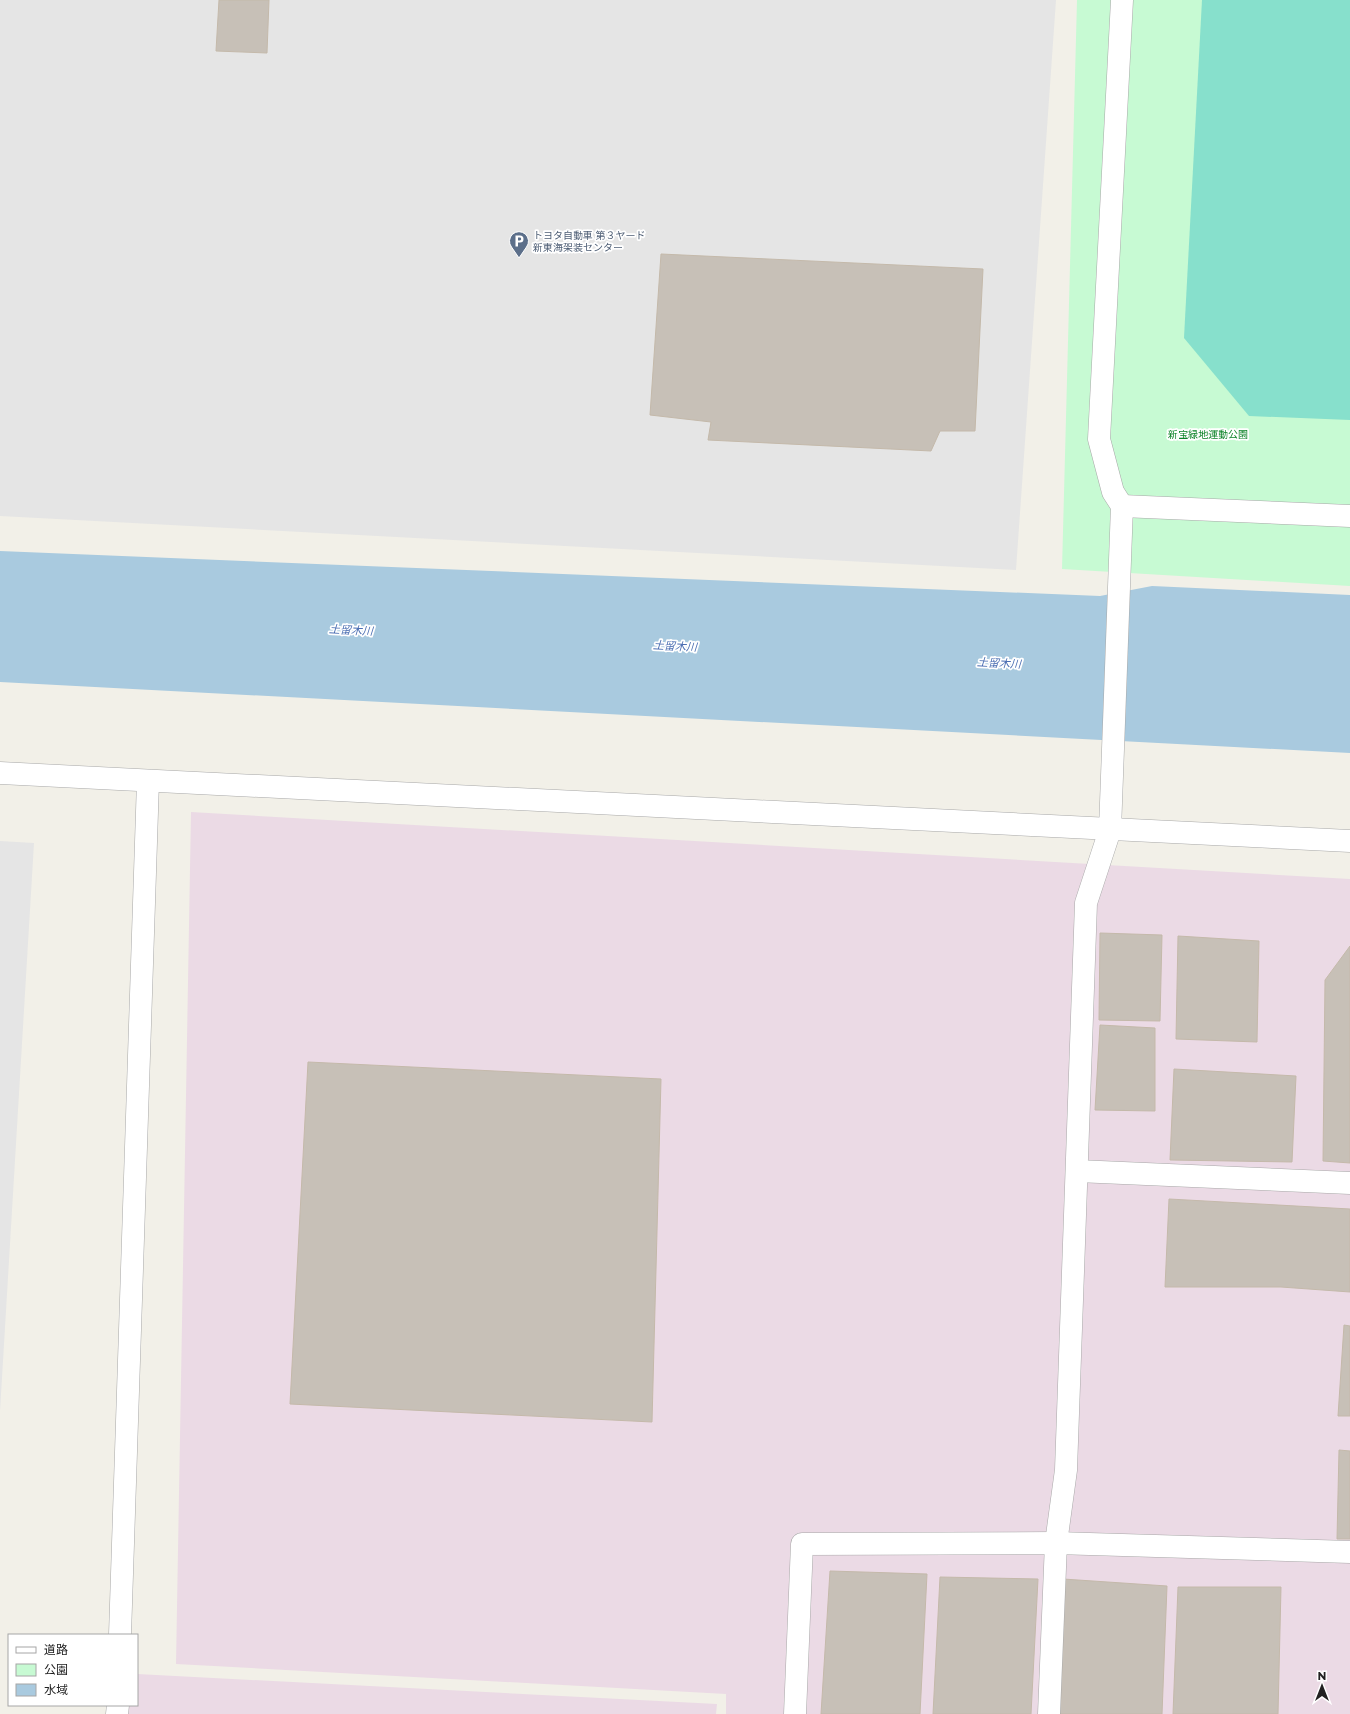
<svg xmlns="http://www.w3.org/2000/svg" width="1350" height="1714" font-family="Montserrat,'Noto Sans JP',sans-serif">
<style>
.industrial{fill:#ebdae5}
.park{fill:#c7fad3}
.pitch{fill:#87e0cc}
.parking{fill:#e5e5e5}
.water{fill:#a9cadf}
.building{fill:#c7c0b7;stroke:#c4b9aa}
.lines{fill:none;stroke-linecap:round;stroke-linejoin:round}
.minor-casing{stroke:#a8a8a8;stroke-width:23}
.minor{stroke:#fff;stroke-width:22}
.labels{text-anchor:middle;dominant-baseline:central;stroke-width:3.5;stroke-linejoin:round;paint-order:stroke}
.service-label{font-size:10px;fill:#4e5e75;stroke:#fff;text-anchor:start}
.park-label{font-size:10px;fill:#0c8328;stroke:#fff}
.water-label{font-size:11px;font-style:italic;fill:#4c6fb3;stroke:#fff}
</style>
<rect width="100%" height="100%" fill="#f2f0e8"/>
<!-- industrial -->
<g class="industrial">
<path d="M191,812l1159,67v835h-624v-20l-550,-30z"/>
<path d="M137,1674l580,30 -1,10h-596l1,-9h16z"/>
</g>
<!-- park -->
<path class="park" d="M1077,0h273v586l-288,-17z"/>
<!-- pitch -->
<path class="pitch" d="M1202,0h148v420l-101,-4 -65,-78z"/>
<!-- parking -->
<g class="parking">
<path d="M0,0h1056l-40,570 -1016,-54z"/>
<path d="M0,841l34,2 -34,568z"/>
</g>
<!-- water -->
<path class="water" d="M0,551l1100,45 52,-10 198,9v158l-1350,-71z"/>
<!-- building -->
<g class="building">
<path d="M219,0h50l-2,53 -51,-2z"/>
<path d="M661,254l322,15 -8,162h-35l-9,20 -223,-11 3,-18 -61,-7z"/>
<path d="M1100,933l62,2 -2,86 -61,-1z"/>
<path d="M1178,936l81,5 -2,101 -81,-3z"/>
<path d="M1350,946v217l-27,-2 2,-181z"/>
<path d="M1100,1025l55,3v83l-60,-1z"/>
<path d="M308,1062l353,17 -9,343 -362,-18z"/>
<path d="M1174,1069l122,7 -4,86 -122,-2z"/>
<path d="M1169,1199l181,10v83l-69,-5h-116z"/>
<path d="M1344,1325l6,1v90h-12z"/>
<path d="M1339,1450l11,1v88h-13z"/>
<path d="M830,1571l97,3 -7,140h-99z"/>
<path d="M940,1577l98,2 -7,135h-98z"/>
<path d="M1063,1579l104,7 -5,128h-103z"/>
<path d="M1178,1587h103l-3,127h-105z"/>
</g>
<g class="lines">
<!-- minor casing -->
<g class="minor-casing">
<g id="minor">
<path d="M1122,506l228,10"/>
<path d="M0,773l1350,68"/>
<path d="M1077,1171l273,12"/>
<path d="M120,1635l28,-854"/>
<path d="M117,1714l1,-9"/>
<path d="M795,1714l7,-170 254,-1 294,9"/>
<path d="M1049,1714l7,-171 10,-73 20,-567 24,-73 12,-324 -9,-14 -14,-53 23,-439"/>
</g>
</g>
<!-- minor -->
<use href="#minor" class="minor"/>
</g>
<!-- icons -->
<defs>
<g id="parking-pin" transform="scale(1)"><path d="M0 17L-7.5 6A9.5 9.5 0 1 1 7.5 6Z" fill="#5c6f8a" stroke="#fff"/><path d="M-3.5-5.5H1a3.5 3.5 0 0 1 0 7H-1V5.5H-3.5ZM-1-3.4V-.6H.8a1.4 1.4 0 0 0 0-2.8Z" fill="#fff"/></g>
</defs>
<g fill-rule="evenodd">
<use href="#parking-pin" x="519" y="241"/>
</g>
<g class="labels">
<!-- service labels -->
<g class="service-label">
<text x="533" y="235">トヨタ自動車 第３ヤード<tspan x="533" dy="12">新東海架装センター</tspan></text>
</g>
<!-- park labels -->
<g class="park-label">
<text x="1208" y="434">新宝緑地運動公園</text>
</g>
<!-- water labels -->
<g class="water-label">
<text transform="translate(351 630) rotate(3)">土留木川</text>
<text transform="translate(675 646) rotate(3)">土留木川</text>
<text transform="translate(999 663) rotate(3)">土留木川</text>
</g>
</g>
<!-- legend -->
<rect x="8" y="1634" width="130" height="72" fill="#ffffff" stroke="#a6a6a6"/>
<rect x="16" y="1647" width="20" height="6" fill="#ffffff" stroke="#a6a6a6"/>
<text x="44" y="1654" font-size="12" fill="#212121">道路</text>
<rect x="16" y="1664" width="20" height="12" fill="#c7fad3" stroke="#a6a6a6"/>
<text x="44" y="1674" font-size="12" fill="#212121">公園</text>
<rect x="16" y="1684" width="20" height="12" fill="#a9cadf" stroke="#a6a6a6"/>
<text x="44" y="1694" font-size="12" fill="#212121">水域</text>
<!-- north arrow -->
<g transform="translate(1322 1686)" stroke="#ffffff" stroke-width="3" paint-order="stroke">
<path d="M0-3L7 15L0 10L-7 15Z" fill="#212121"/>
<text y="-6" font-size="11" font-weight="bold" text-anchor="middle" fill="#212121">N</text>
</g>
</svg>
